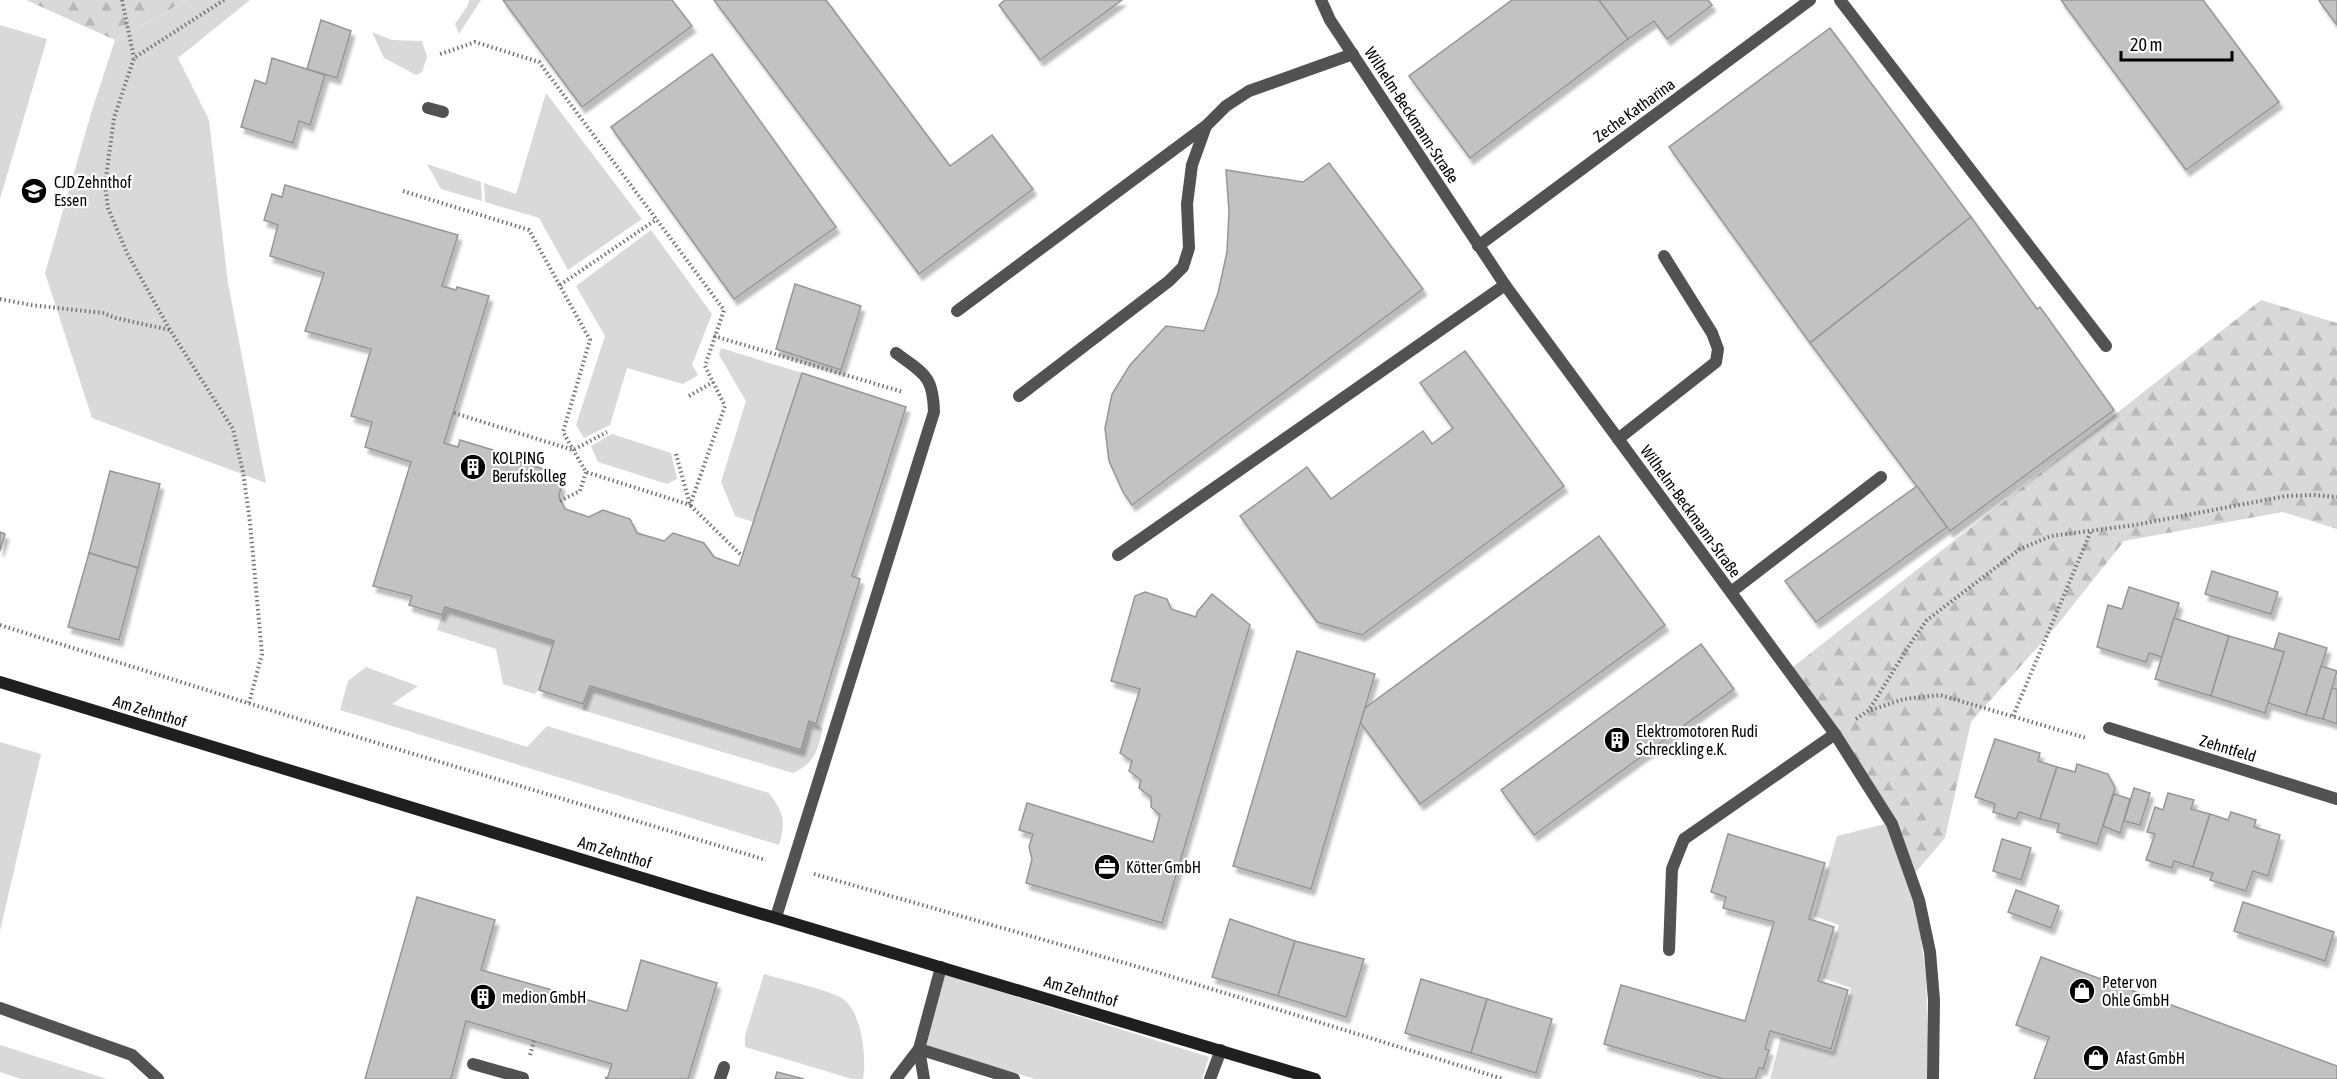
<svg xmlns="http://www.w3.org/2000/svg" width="2337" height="1079" font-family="'Asap Condensed',sans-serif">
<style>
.green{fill:#d9d9d9}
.forest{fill:url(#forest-firs)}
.building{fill:#c2c2c2;stroke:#969696;stroke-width:1.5;filter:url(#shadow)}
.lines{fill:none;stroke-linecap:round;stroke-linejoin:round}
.path{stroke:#747474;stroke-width:4;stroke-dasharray:1.5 3;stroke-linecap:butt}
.service{stroke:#525252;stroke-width:12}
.minor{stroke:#525252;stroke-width:12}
.secondary{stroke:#1f1f1f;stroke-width:12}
.labels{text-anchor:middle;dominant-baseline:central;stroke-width:4.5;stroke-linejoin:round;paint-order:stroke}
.street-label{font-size:16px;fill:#000;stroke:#fff}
.poi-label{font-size:16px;fill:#000;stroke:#fff;text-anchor:start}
</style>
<defs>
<pattern id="forest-firs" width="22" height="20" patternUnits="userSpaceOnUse" patternTransform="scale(1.5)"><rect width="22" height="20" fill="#d9d9d9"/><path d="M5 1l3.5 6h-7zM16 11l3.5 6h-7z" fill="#b8b8b8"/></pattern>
<filter id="shadow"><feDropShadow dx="3.5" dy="6" stdDeviation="1.5" flood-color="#0004"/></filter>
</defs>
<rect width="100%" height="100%" fill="#fff"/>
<!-- green -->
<g class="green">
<path d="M187,0h63l-72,58 31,62 19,163 38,200 -174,-65 -47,-145 47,-163 23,-70z"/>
<path d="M469,0h12l-22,34 -4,-10 13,-19z"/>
<path d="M0,25l47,14 -47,160z"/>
<path d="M372,32l20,8 30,1 5,16 -5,15 -6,3 -32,-17z"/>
<path d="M546,93l96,126 -74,51 -29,-52 -54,-16 -1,-19 32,11z"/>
<path d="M427,164l54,18 1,19 -41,-12z"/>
<path d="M651,230l61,84 -20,51 6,10 -15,9 -56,-16 -17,57 -26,13 -8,-13 29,-89 -29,-50z"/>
<path d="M721,348l81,25 -49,149 -18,-6 -14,-34 25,-81 -27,-46z"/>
<path d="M612,434l59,19 6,26 -10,5 -69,-22 -7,-16z"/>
<path d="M445,607l109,34 -15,49 -5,4 -31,-10 -7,-35 -59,-19z"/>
<path d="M366,667l52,19 -26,18 135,43 20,-21 222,67c15,20 17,28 10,52l-439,-135 8,-29z"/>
<path d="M590,686l210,64 9,-29 14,7c-6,23 -7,34 -30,45l-211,-63z"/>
<path d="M0,742l41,12 -41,177z"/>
<path d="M1889,823l27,78 10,75 3,103h-159l11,-42 52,15 18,-64 -28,-10 16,-53 -25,-9 23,-80z"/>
<path d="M764,974c23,7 55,13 76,23 22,11 27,61 23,82h-11l-107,-32v-11z"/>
<path d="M944,974l265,83 -7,22h-167l-111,-34z"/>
<path d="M0,1045l107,34h-86l-21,-7z"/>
</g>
<!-- forest -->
<g class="forest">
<path d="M26,0h161l-72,40z"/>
<path d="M2261,300l76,23v206l-54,-17 -159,29 -66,83 -87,98 -26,116 -31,36 -19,-52 -106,-152z"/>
</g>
<!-- building -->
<g class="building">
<path d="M503,0h169l20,26 -110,81z"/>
<path d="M714,0h112l124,166 42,-31 41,54 -114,85z"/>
<path d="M1005,0h117l-82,60 -41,-55z"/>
<path d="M1512,0h87l29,39 -158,119 -61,-82z"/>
<path d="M1599,0h109l4,5 -45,34 -13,-18 -26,18z"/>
<path d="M2061,0h142l76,102 -93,68z"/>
<path d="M2319,0h18v25l-17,-23z"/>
<path d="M321,20l30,11 -14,47 -30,-9z"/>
<path d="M1830,28l141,189 -161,126 -141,-196z"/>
<path d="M712,54l124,173 -102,72 -123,-172z"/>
<path d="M272,58l53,17 -15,50 -11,-4 -6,22 -52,-16 14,-47 11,4z"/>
<path d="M1329,163l94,126 -291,216 -9,-13 -14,-31 -4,-33 7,-34 18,-29 36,-39 38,5 14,-38 9,-41 2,-41 -3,-41 77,12z"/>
<path d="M285,185l173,50 -16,51 14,4 1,-3 32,9 -45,147 14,4 2,-7 33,10 -1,3 61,19 8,14 -2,11 6,12 24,8 14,-7 27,9 7,14 27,8 9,-8 31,10 10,14 25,9 63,-193 104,34 -54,169 8,3 -44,145 -7,-3 -8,29 -211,-64 -7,18 -44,-14 15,-49 -109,-34 -3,8 -33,-10 3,-9 -39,-10 38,-124 -46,-15 7,-25 -21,-6 20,-67 -66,-18 19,-58 -54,-17 8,-31 -14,-5 8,-26 10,3z"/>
<path d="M1971,217l66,92 3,-2 74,103 -164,121 -140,-188z"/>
<path d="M795,284l66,22 -20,64 -65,-21z"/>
<path d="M1465,351l99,135 -202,149 -45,-13 -77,-106 67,-49 24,32 92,-68 9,13 21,-16 -33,-45z"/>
<path d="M110,471l50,13 -22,84 -49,-15z"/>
<path d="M1917,486l30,41 -131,95 -31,-41z"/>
<path d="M0,532l5,2 -5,17z"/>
<path d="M1599,536l66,89 -245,179 -60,-82 5,-14z"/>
<path d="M89,553l49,15 -19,72 -51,-13z"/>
<path d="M2212,571l66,21 -7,22 -66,-20z"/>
<path d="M2129,587l50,16 -17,54 -13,-4 -3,9 -49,-15 11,-42 14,4z"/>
<path d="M1145,592l22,7 4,10 25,8 1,-5 15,-18 38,31 -88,298 -136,-40 6,-24 -3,-12 4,-13 -14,-4 8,-27 126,39 7,-27 -9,-8v-10l-12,-9 2,-8 -12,-9 3,-10 -12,-8 20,-64 -29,-8 24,-85z"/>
<path d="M2174,618l55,18 -18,60 -56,-17z"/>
<path d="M2279,633l48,15 -21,67 -38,-12 16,-51 -10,-3z"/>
<path d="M2229,636l55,16 -19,61 -54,-17z"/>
<path d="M1701,644l33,45 -200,146 -33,-45z"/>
<path d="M1297,651l78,23 -64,215 -78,-23z"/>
<path d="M2321,666l16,5 -14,48 -17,-4z"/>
<path d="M2332,688l5,1v35l-14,-5z"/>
<path d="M1995,739l45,14 -2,8 19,6 -17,52 -21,-7 -3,7 -23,-7 2,-8 -20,-7z"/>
<path d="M2077,764l31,10 7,14 -18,56 -40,-12 2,-8 -19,-5 17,-52 18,5z"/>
<path d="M2134,788l16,5 -10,32 -16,-4z"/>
<path d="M2168,793l26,7 -3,9 19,5 -17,53 -19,-6 -2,7 -26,-8 9,-26 -8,-2 8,-25 8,3z"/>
<path d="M2114,794l16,5 -10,34 -17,-7z"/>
<path d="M2231,812l25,8 -2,7 26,8 -12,41 -15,-5 -7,20 -36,-11 3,-7 -20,-6 17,-53 18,6z"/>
<path d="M1728,834l97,29 -16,56 25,8 -16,54 30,9 -17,59 -61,-18 -5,18 4,1 -6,19 -4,-1 -4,11h-32l-119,-35 17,-59 124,36 29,-99 -51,-14 3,-11 -15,-5z"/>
<path d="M2002,839l29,9 -10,32 -28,-9z"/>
<path d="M2016,890l43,16 -8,22 -43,-16z"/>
<path d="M417,897l78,23 -14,50 146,41 14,-51 76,23 -29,96h-81l5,-15 -146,-43 -15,58h-86z"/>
<path d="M2243,902l91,30 -9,29 -91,-30z"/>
<path d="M1230,919l65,22 -17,55 -66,-19z"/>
<path d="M1295,941l69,18 -18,58 -68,-21z"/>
<path d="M2041,957l296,109v13h-303l15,-42 -33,-12z"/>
<path d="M1421,979l66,20 -16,54 -66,-20z"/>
<path d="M1487,999l65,20 -16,54 -65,-20z"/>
<path d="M777,1072l27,7h-29z"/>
</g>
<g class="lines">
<!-- path -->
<g class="path">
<path d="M122,0l12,58"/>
<path d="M224,0l-90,58 -20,60 -9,67 3,23 19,45 43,77 63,99 10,43 7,50 12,132 -13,49"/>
<path d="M403,191l126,39 61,110 -27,92 23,40 104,33 35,-99 -20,-40 19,-56 -185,-248 -64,-20 -37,13"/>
<path d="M560,285l97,-66"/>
<path d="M0,299l31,6 72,8 13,5 54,12"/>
<path d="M714,336l189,56"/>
<path d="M689,396l24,-14"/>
<path d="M454,413l119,37 34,-18"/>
<path d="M676,454l14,51 52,51"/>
<path d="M560,501l20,-10 6,-19"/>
<path d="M0,625l324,102 442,133"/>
<path d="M1871,710l33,-11 36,-4 146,43"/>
<path d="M2013,716l78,-185"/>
<path d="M1856,719l13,-9 43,-69 15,-21 93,-71 31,-13 84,-11 151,-29 28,-1 23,2"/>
<path d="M814,874l349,100 340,105"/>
<path d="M530,1055l4,-14"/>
<path d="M606,1079l1,-1"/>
</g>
<!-- service -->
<g class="service">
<path d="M1840,0l266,346"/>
<path d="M428,108l15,4"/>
<path d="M957,311l250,-186 19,-19 23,-15 104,-37"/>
<path d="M1019,396l150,-115 14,-14 6,-19 -2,-44 5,-39 14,-39"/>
<path d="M1618,439l98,-77 2,-13 -6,-16 -48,-77"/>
<path d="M1118,555l387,-270"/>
<path d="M1731,592l150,-115"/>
<path d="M776,917l158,-505c-1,-37 -10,-38 -38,-59"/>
<path d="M1669,950l3,-81 12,-30 151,-105"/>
<path d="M0,1008l132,47 26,24"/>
<path d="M919,1049l95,30"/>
<path d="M919,1049l5,30"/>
<path d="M473,1064l50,14"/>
<path d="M720,1079l4,-12"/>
<path d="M896,1079l23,-30 22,-82"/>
<path d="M1210,1079l11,-29"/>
</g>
<!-- minor -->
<g class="minor">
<path d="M1321,0l9,20 175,265 330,449 57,90 27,76 11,52 4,48 -1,79"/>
<path d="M1478,246l332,-246"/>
<path d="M2109,728l228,71"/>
</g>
<!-- secondary -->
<path class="secondary" d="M0,682l698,213 617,184"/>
</g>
<!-- icons -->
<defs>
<g id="school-disc" transform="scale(1.35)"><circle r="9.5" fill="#000" stroke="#fff"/><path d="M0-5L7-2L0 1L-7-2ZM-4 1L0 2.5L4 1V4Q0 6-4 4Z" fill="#fff"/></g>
<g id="building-disc" transform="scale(1.35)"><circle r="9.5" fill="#000" stroke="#fff"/><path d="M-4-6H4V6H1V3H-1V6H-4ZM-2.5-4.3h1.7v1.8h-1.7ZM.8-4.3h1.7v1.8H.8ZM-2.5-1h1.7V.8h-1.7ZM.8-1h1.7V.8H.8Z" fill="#fff"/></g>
<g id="office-disc" transform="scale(1.35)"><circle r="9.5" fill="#000" stroke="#fff"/><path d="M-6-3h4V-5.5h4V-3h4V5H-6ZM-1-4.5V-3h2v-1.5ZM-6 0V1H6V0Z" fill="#fff"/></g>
<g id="shop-disc" transform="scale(1.35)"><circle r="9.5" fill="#000" stroke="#fff"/><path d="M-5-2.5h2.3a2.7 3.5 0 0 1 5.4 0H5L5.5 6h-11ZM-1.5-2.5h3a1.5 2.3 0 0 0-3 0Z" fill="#fff"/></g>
</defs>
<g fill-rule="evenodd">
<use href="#school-disc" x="34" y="191"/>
<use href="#building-disc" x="473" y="467"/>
<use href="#building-disc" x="1617" y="740"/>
<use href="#office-disc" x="1107" y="867"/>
<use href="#shop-disc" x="2082" y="991"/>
<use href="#building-disc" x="483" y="997"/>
<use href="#shop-disc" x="2096" y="1058"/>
</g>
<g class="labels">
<!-- street labels -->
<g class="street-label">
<text transform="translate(1634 110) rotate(-36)">Zeche Katharina</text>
<text transform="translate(1412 115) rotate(57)">Wilhelm-Beckmann-Straße</text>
<text transform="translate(1691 511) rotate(54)">Wilhelm-Beckmann-Straße</text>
<text transform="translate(150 711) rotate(17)">Am Zehnthof</text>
<text transform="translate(2228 748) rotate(17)">Zehntfeld</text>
<text transform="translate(615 852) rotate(17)">Am Zehnthof</text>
<text transform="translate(1081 991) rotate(16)">Am Zehnthof</text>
</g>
<!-- poi labels -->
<g class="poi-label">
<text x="54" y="182">CJD Zehnthof<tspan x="54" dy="18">Essen</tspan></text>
<text x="492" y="458">KOLPING<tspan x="492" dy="18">Berufskolleg</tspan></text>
<text x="1636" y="731">Elektromotoren Rudi<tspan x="1636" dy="18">Schreckling e.K.</tspan></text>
<text x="1126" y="867">Kötter GmbH</text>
<text x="2102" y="982">Peter von<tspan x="2102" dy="18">Ohle GmbH</tspan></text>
<text x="502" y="997">medion GmbH</text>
<text x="2116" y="1058">Afast GmbH</text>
</g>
</g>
<!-- scale -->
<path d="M2121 51v9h111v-9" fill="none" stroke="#000000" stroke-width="3"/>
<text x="2130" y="51" font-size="18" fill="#000000" stroke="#ffffff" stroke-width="4.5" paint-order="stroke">20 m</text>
</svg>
